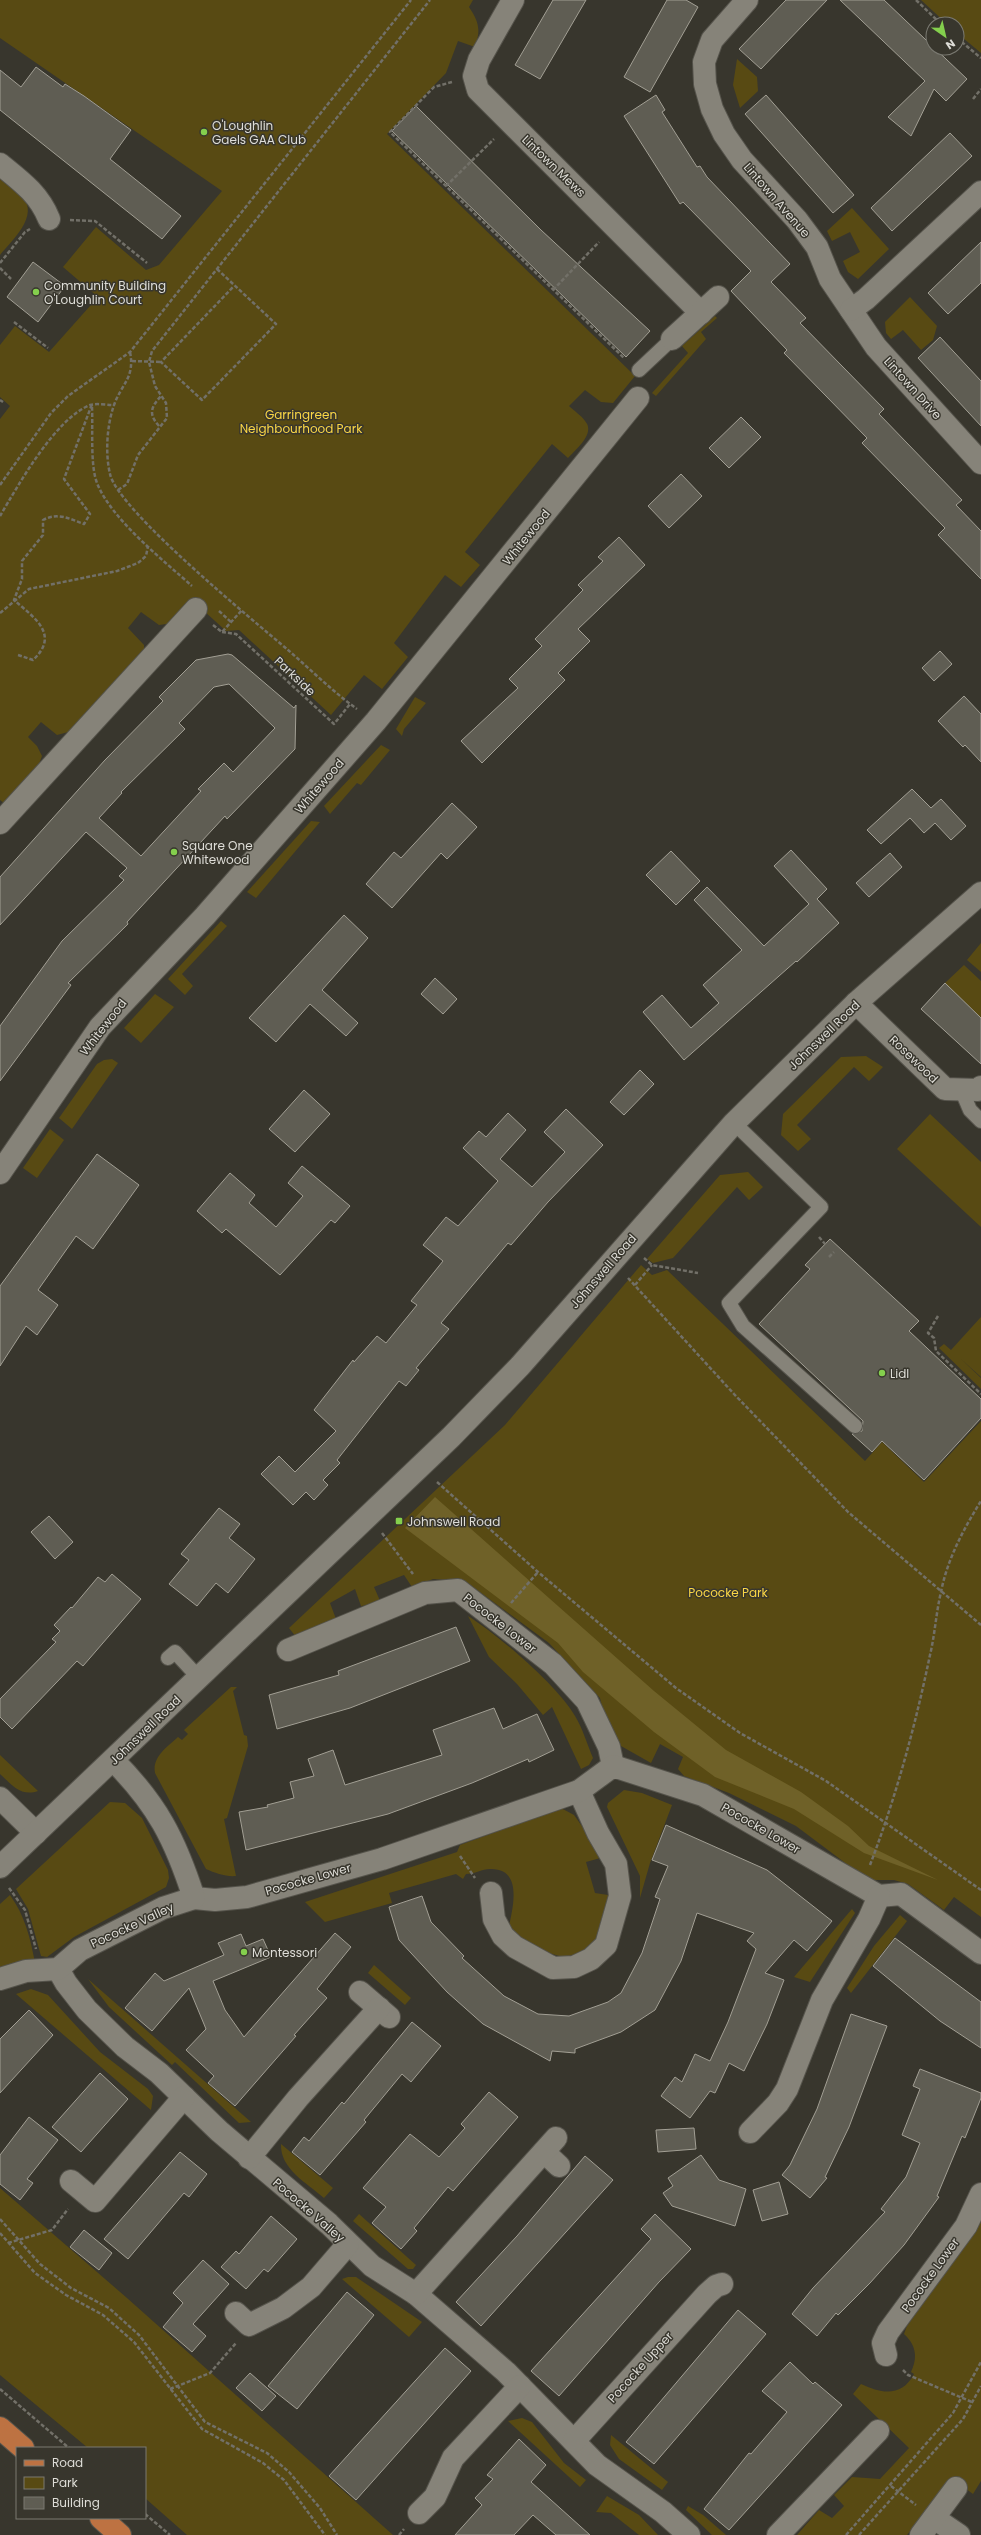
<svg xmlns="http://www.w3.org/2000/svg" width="981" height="2535" font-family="Poppins,sans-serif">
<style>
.green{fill:#584a13}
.forest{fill:#6f6128}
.building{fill:#5f5d53;stroke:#a29f94;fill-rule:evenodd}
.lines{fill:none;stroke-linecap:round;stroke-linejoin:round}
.service-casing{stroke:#55534b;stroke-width:16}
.minor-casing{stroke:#55534b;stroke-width:24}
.tertiary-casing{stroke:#55534b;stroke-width:24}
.primary-casing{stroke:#55534b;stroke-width:24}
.path{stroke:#727068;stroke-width:2.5;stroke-dasharray:4 2;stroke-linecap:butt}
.service{stroke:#868379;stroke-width:14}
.minor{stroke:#868379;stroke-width:22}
.tertiary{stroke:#868379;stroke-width:22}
.primary{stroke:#bd7242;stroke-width:22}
.poi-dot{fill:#84cf4d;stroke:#38362d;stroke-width:1.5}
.labels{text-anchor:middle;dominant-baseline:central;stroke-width:3;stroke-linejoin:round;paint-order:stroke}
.poi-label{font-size:12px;fill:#deddd7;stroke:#38362d;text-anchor:start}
.street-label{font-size:12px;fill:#deddd7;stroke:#38362d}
.park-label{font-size:12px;fill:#fad645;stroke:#38362d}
</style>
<rect width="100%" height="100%" fill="#38362d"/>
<!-- green -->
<g class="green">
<path d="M0,0h473l-4,7c10,15 12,23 6,40l-17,-6 -12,32 -59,61 248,242 -22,27 -12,-1 -16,-12 -16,16c5,5 12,9 16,15 11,12 -9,28 -17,37l-16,-14 -87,108 15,13 -19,22 -16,-12 -51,68 14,14 -26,32 -18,-14 -33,40 -92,-85 -13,1 -33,-30 -20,22 -14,2 -18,-13 -13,16 16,17v9l-72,77 -15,4 -16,-13 -13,15 9,9 5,10 -5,13 -32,35 -5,-4v-381l10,-13 -10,-9v-52l15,-19 34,26 49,-55 -35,-30 33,-40 50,43 13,-5 63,-74 -222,-153z"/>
<path d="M921,0h60v53l-24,-20v-9h-10z"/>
<path d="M737,59l20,18 1,14 -18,17 -7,-23z"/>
<path d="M0,178c7,6 16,11 22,18 18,20 -10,44 -22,59z"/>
<path d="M852,208l37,41 -31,30 -10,-7 -5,-11 17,-9 -10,-20 -18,9 -5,-10z"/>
<path d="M910,297l27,29 -4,14 -12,10 -18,-20 -12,9 -5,-6 -1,-11z"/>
<path d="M715,316l2,2 -16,14 5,7 -50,57 -4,-3 36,-40 -6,-7z"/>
<path d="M415,697l11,6 -22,26 -2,7 -6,-7z"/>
<path d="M381,745l9,5 -29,35 -4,-2 -27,31 -6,-8z"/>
<path d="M311,821l9,1 -64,76 -9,-6z"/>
<path d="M221,921l6,5 -45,48 11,12 -8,9 -17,-16z"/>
<path d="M981,943v29l-14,-12z"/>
<path d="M964,965l17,16v37l-36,-35z"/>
<path d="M155,994l19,13 -33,36 -17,-15z"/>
<path d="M866,1056l17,11 -14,14 -15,-14 -57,58 14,14 -13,12 -17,-16 2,-21 58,-57z"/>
<path d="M112,1059l6,4 -46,66 -13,-11 38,-54 7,-4z"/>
<path d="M930,1114l51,48v65l-84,-78z"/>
<path d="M50,1129l14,11 -27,38 -14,-10z"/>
<path d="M748,1172l15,15 -14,13 -12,-13 -64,71 -20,5 -6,-4 73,-84z"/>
<path d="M641,1265l11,10 15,-5 198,191 17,-19 42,40 57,-61v496l-27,-20 -10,13 -36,-26 -14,-4h-26l-72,-54 -67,-33 -45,-17 -6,-7 5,-12 -23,-13 -9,19 -30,-17 -14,-20 -7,-28 -51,-55 -84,-62 -32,-2 -21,8 -8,-12 -30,12 7,16 -20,3 -6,-17 -25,14 6,16 -40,18 -7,-9 216,-203z"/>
<path d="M981,1317v60l-20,-18 20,19v11l-42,-41 5,-4 7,6z"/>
<path d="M468,1616c29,18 90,70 107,100 8,13 12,28 18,42l-4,7 -8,4 -29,-62 -9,8 -26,-31 -28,-27z"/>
<path d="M231,1687h6l-4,4 11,44 3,1 1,10 -21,72 -3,1 12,57c-10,1 -21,-3 -30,-7l-51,-96c-3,-16 12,-26 23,-36l4,3 6,-6 -4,-4z"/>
<path d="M0,1755l38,36c-17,6 -26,-6 -38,-17z"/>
<path d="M624,1790l18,3 30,12 -22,58 -10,35v-22l-33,-69 1,-4z"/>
<path d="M110,1802l15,1 17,15 26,52 1,8 -3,9 -92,50 -27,20 -6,-1 -13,-47 -12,-20z"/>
<path d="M561,1808l13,7 30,42 -18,5 9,31 13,2 1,25 -14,22 -14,12 -18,3 -25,-7 -27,-20 -2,-4c4,-19 14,-58 -19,-57 -8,0 -15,5 -24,5l-3,5 -7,-5 -67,19 3,10 -67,19 -20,-20 152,-50 3,-7z"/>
<path d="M10,1895c15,21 20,42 25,68l-35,8v-67z"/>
<path d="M852,1909l3,4 -45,69 -16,-5z"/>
<path d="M900,1915l7,6 -56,72 -4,-5 27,-42z"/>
<path d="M374,1965l37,33 -6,7 -37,-32z"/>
<path d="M88,1979l163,143 -12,1 -64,-61 -3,3 -63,-58z"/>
<path d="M31,1989l17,6 52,57 48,37 5,7 -2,14 -135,-116z"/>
<path d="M281,2144l52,44 -9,10c-17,-15 -44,-29 -43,-54z"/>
<path d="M0,2188l127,110 266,237h-206l-42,-37v-50h-57l-88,-73z"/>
<path d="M359,2214l57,51 -3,4h-5l-55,-48z"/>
<path d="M981,2221v260l-8,13 -22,-16 -44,57h-110l22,-25 13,8 12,-12 -10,-11 18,-18 28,2 29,-31 -56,-54 8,-10c21,10 41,13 53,-10l-3,-2c7,-15 5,-27 -7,-38l3,-8z"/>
<path d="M348,2277h8l66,45 -13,15 -67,-58z"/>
<path d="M522,2418l10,4 32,41 22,17 -6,7 -72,-66z"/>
<path d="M611,2435l57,47 -6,8 -43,-31 -9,-14z"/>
<path d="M607,2496l32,19 19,20h-19l-28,-22 -15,-1z"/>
<path d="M688,2506l15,9 23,20h-14l-26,-25z"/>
</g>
<!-- forest -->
<path class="forest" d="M435,1497l219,194 72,59 75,42 47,34 21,20 69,34 -74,-27 -70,-44 -79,-32 -61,-45 -71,-60 -25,-29 -153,-115z"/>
<!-- building -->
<g class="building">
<path d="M553,0h33l-46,79 -25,-14z"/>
<path d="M667,0h19l12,7 -48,85 -26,-15z"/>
<path d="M786,0h41l-66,69 -22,-20z"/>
<path d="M840,0h44l83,79 -21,22 -12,-12 -23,47 -23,-19 37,-36z"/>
<path d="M36,67l27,20 2,-3 19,12 47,34 -21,29 71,57 -19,23 -162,-129v-40l21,17z"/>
<path d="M656,95l9,15 -3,2 35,55 3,-1 7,11 83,87 -19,18 35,36 -6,5 84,86 -5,5 83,86 -6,5 25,26v48l-43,-44 7,-7 -83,-85 5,-5 -83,-85 3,-3 -56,-59 20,-20 -68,-69 -3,2 -56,-88z"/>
<path d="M766,95l88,100 -21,18 -88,-99z"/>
<path d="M416,106l125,124 109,101 -24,26 -234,-226z"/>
<path d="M950,133l22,23 -80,75 -21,-23z"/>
<path d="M981,242v41l-33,31 -20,-21z"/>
<path d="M33,262l32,24 -27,36 -31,-25z"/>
<path d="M940,337l41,44v45l-63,-68z"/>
<path d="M741,417l20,20 -32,31 -20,-20z"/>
<path d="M681,474l21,22 -33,32 -21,-22z"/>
<path d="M619,537l26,28 -67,64 12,12 -32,32 7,7 -83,83 -21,-22 57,-53 -9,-9 33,-33 -7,-7 48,-49 -5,-5 25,-24 -5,-4z"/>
<path d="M940,651l12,13 -18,17 -12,-13z"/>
<path d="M228,654l4,1 62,53 2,-3 -1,44 -68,70 -2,-3 -98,106 1,2 -60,59 3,2 -71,96v-55l62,-85 62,-61 -5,-4 8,-8 -41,-36 -86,93v-48l105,-117 58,-59 -4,-4 37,-37zM229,684l46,44 -42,44 -9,-9 -26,26 3,2 -60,65 -42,-38 23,-25 -1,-1 64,-63 -6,-6 35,-36z"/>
<path d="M964,696l17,18v48l-16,-17 -2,2 -25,-26z"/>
<path d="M912,789l19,19 10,-9 25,27 -15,14 -16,-17 -11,10 -14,-15 -29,26 -14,-14z"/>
<path d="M452,803l25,24 -30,32 -6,-6 -49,55 -26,-24 28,-32 7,6z"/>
<path d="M791,850l36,39 -10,10 22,24 -42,39 -1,-1 -112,99 -41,-48 19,-17 29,33 28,-25 -16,-18 39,-35 -48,-50 13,-13 57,59 45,-42 -35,-38z"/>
<path d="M671,851l29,30 -24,24 -30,-30z"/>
<path d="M890,853l12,14 -33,30 -13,-14z"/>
<path d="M344,915l24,23 -46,52 36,33 -12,13 -36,-32 -34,38 -27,-24z"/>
<path d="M435,978l22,21 -14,15 -22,-20z"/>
<path d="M945,983l36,35v46l-60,-55z"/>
<path d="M640,1070l14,14 -30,31 -14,-13z"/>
<path d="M304,1090l26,24 -35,38 -26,-23z"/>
<path d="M566,1109l37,36 -55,57 -37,43 -3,-2 -67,80 8,6 -33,39 3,2 -13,16 -7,-5 -62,79 3,3 -17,17 5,5 -14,15 -8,-8 -13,13 -32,-31 18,-18 16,16 41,-41 -22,-21 39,-50 1,2 23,-26 9,7 31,-38 -6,-4 32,-40 -20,-16 23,-28 12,9 40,-45 -35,-33 16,-17 7,6 22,-24 18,17 -26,29 32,28 33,-35 -21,-20z"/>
<path d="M97,1154l42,31 -46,64 -17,-13 -38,54 20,15 -21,30 -11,-9 -26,40v-80z"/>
<path d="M302,1166l48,40 -15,17 -4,-3 -51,55 -54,-46 -4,4 -25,-22 33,-38 25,22 -6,8 27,24 27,-31 -15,-13z"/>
<path d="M830,1239l89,82 -10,10 72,68v19l-57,62 -42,-39 -10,11 -20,-18 10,-3 1,-10 -104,-97 51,-55 -5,-4z"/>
<path d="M219,1508l21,16 -11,14 26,21 -27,34 -12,-10 -19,23 -28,-22 20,-24 -8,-6z"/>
<path d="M49,1516l24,26 -18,17 -24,-27z"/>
<path d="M112,1574l29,25 -58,67 -6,-5 -65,68 -12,-12v-18l56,-57 -4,-3 8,-8 -6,-6 17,-18 1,1 26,-31 7,5z"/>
<path d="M456,1627l14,34 -120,47 -73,21 -8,-34 70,-20 -1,-4z"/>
<path d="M494,1708l9,21 34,-15 17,36 -25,12 -1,-3 -56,24 -84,31 -142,36 -7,-38 29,-5 -1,-2 27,-7 -4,-16 24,-6 -6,-17 25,-9 12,35 97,-30 -9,-25z"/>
<path d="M666,1825l101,45 65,51 -25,30 -13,-11 -29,33 19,7 -17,44 -23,47 -15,-8 -14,30 -5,-2 -20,27 -29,-22 14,-19 7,5 13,-28 15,7 18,-39 28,-73 -9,-8 7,-8 -57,-20 -16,48 -26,49 -34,22 -46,17v4l-23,-2 -2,10 -67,-37 -36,-32 -48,-52 -10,-33 33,-11 9,26 33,34 -2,2 42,38 34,18 31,2 39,-14 13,-9 21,-40 18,-54 -5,-2 13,-31 -16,-6z"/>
<path d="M335,1933l16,14 -34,42 10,9 -33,37 2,1 -61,70 -27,-23 6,-7 -28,-26 20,-21 -17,-41 -37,43 -27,-23 30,-35 9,8 60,-26 -6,-12 23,-9 5,12 17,-7 8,18 -58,24 12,29 19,27z"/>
<path d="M895,1938l86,64v46l-41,-27 -67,-55z"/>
<path d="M29,2010l24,25 -53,58v-54z"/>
<path d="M851,2014l36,12 -38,101 -24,50 2,1 -17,20 -28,-23 8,-10 27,-56z"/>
<path d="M412,2022l29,24 -30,36 -9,-8 -38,46 2,2 -46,53 -28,-23 12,-15 5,4 33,-39 2,2z"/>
<path d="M920,2069l61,24v5l-16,40 -3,-2 -25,60 2,1 -35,48 -34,38 -32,32 -2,-2 -19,23 -25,-22 21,-26 72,-76 -4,-3 25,-32 14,-34 -18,-8 18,-46 -7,-3z"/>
<path d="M100,2073l28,26 -47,53 -29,-25z"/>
<path d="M489,2092l29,25 -65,74 -5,-4 -34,41 3,3 -16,18 -29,-26 14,-16 -23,-19 47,-54 29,23 26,-29 -4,-4z"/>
<path d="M29,2117l29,23 -31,39 6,4 -13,17 -20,-16v-29z"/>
<path d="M694,2128l2,21 -38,3 -2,-22z"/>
<path d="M180,2152l27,22 -18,23 -5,-4 -56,66 -24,-20z"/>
<path d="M701,2155l18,25 27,9 -11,37 -63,-20 -9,-13 10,-7 -5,-8z"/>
<path d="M585,2156l28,24 -132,146 -25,-24 61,-66z"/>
<path d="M779,2182l9,32 -26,7 -9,-31z"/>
<path d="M655,2214l36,35 -32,33 -100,114 -28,-25 120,-132 -10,-10z"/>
<path d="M271,2216l26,23 -29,33 -4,-3 -18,20 -25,-22 15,-16 3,3z"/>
<path d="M84,2230l28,23 -13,17 -29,-23z"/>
<path d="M203,2260l26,24 -36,40 13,12 -14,16 -29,-25 20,-24 -10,-10z"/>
<path d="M347,2292l27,23 -77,94 -29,-23z"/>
<path d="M738,2310l28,24 -112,130 -28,-22z"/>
<path d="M445,2348l26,23 -115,129 -27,-24z"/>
<path d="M790,2362l23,22 2,-2 27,23 -113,125 -25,-21 45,-56 2,1 36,-42 -25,-21z"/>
<path d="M250,2373l26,23 -14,15 -26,-23z"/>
<path d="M519,2439l27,26 -15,17 59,53h-34l-23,-20 -19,20h-59l27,-30 -7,-7 18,-19 -6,-4z"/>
</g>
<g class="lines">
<!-- service casing -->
<g class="service-casing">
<g id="service">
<path d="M639,370l33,-31"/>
<path d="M961,1089l9,21 11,11"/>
<path d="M734,1123l87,84 -92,96 14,23 112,100"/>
<path d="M168,1658l7,-6 24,26"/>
</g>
</g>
<!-- minor casing -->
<g class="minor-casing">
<g id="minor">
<path d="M513,0l-34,60 -5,16 4,14 223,223"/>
<path d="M747,0l-35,40 -8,22 1,22 7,25 12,25 18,26 55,60 20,27 13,32 46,68 105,116"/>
<path d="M0,164c21,17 39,30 49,55"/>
<path d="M851,310l15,-11 115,-107"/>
<path d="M672,339l46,-42"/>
<path d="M0,823l196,-214"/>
<path d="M856,1003l89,86 33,1 3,-3"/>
<path d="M0,1173l100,-146 105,-111 171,-195 262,-323"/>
<path d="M288,1650l137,-57 33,-3 95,74 34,37 22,46 4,19"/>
<path d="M0,1798l36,35"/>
<path d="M491,1893l3,26 9,17 12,11 38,21 21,-1 17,-8 15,-14 14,-49 -4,-32 -18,-31 -19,-42"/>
<path d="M194,1898l21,2 32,-3 135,-38 197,-68 34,-25 90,29 176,101 22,-2 80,59"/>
<path d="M58,1969l8,14 21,27 38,37 34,26 60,58 110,93 43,42 44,28 90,78 91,93 66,47 26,23"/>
<path d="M0,1979l26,-8 32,-2 22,-19 83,-42 31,-10c-19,-59 -37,-94 -81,-138"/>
<path d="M360,1992l29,25"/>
<path d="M750,2132l28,-29 9,-14 35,-89 47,-81 10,-23"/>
<path d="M544,2152l15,14"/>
<path d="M249,2158l49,-60 81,-90"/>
<path d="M71,2181l24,20 89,-104"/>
<path d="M416,2294l140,-156"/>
<path d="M236,2313l13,12 34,-17 28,-21 37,-43"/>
<path d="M886,2355l-3,-12 5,-11 78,-106 15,-32"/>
<path d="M574,2441l133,-147 9,-8 6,-2"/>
<path d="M419,2513l16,-16 18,-39 67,-72"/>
<path d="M934,2518l25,17"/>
<path d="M778,2535l100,-104"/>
<path d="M921,2535l35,-47"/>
</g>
</g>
<!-- tertiary casing -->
<g class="tertiary-casing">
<path id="tertiary" d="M0,1867l451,-430 69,-71 214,-243 122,-120 125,-110"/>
</g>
<!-- primary casing -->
<g class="primary-casing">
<g id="primary">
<path d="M0,2428l23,20"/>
<path d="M101,2518l19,17"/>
</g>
</g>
<!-- path -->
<g class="path">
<path d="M916,0l25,24"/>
<path d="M957,38l24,20"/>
<path d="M452,82l-18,5 -44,45 234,226"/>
<path d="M973,99l8,-10"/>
<path d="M446,186l48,-47"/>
<path d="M70,220l25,1 52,42"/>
<path d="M0,263l25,-31 5,-3"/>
<path d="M0,268l11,11"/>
<path d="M217,269l59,55 -74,76 -41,-38 73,-76"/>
<path d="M553,290l46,-48"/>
<path d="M14,322l34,26"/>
<path d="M130,352c5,26 -8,31 -16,53 -7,20 -9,48 -4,69 8,36 143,146 178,176 22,19 44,41 69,59"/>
<path d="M132,361l29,1"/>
<path d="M0,400l3,2"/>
<path d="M92,407c1,21 -2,58 5,76 14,36 66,77 95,103"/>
<path d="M159,426c-11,-12 -8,-19 2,-30"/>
<path d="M0,485l51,-72 17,-17 62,-44 281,-352"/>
<path d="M118,490l9,-6 11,-29 29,-37 -1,-15 -11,-17 -6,-24 3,-11 278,-351"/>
<path d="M0,516c19,-32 55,-97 90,-111 7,-2 17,0 24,0"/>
<path d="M219,611l12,11"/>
<path d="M0,613l29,-24 88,-18 21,-8 8,-7 2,-10"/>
<path d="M213,625l9,7 20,-22"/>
<path d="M222,632l14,2 98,90 16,-20"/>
<path d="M18,655l15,5c28,-26 0,-43 -19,-60l8,-21v-18l21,-26v-15c15,-8 27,-1 41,4l6,-10 -26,-35 28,-75"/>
<path d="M819,1237l6,7"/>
<path d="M829,1257l5,-5"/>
<path d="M644,1258l8,7 46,8"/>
<path d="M628,1278l106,116 114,118 133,113"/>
<path d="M635,1285l17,-20"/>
<path d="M938,1316l-10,17 6,5 2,13 45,43"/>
<path d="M437,1482l101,90 138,116 64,45 86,48 155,109"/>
<path d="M382,1533l31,41"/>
<path d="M511,1603l27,-31"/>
<path d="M460,1856l15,22"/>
<path d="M870,1865c26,-68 45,-138 60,-210 5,-21 6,-42 11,-63 6,-32 23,-64 40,-91"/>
<path d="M9,1888l16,22 11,39"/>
<path d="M0,2219l40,45 31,24 38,20 30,27 66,87 62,31 22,19 31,36 17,27"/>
<path d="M0,2233l35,40 31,22 37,20 31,27 68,87 61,34 21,17 41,55"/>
<path d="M8,2243l44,-13 16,-21"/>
<path d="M903,2370l5,5 64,27"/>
<path d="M0,2389l69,59"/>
<path d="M170,2389l40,-16 26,-30"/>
<path d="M891,2486l25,19"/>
<path d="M145,2514l25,21"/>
<path d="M399,2535l5,-6"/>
<path d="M846,2535l107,-122 28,-51"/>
<path d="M859,2535l104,-116 18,-33"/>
</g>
<!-- service -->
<use href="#service" class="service"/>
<!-- minor -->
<use href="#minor" class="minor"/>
<!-- tertiary -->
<use href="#tertiary" class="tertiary"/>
<!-- primary -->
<use href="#primary" class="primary"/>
</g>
<!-- markers -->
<g class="poi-dot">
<circle cx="204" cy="132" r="4"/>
<circle cx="36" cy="292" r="4"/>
<circle cx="174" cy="852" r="4"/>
<circle cx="882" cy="1373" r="4"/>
<rect x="395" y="1517" width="8" height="8" rx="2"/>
<circle cx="244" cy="1952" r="4"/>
</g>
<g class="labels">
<!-- poi labels -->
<g class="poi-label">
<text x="212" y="125">O'Loughlin<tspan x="212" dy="14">Gaels GAA Club</tspan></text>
<text x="44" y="285">Community Building<tspan x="44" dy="14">O'Loughlin Court</tspan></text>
<text x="182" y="845">Square One<tspan x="182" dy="14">Whitewood</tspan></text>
<text x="890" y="1373">Lidl</text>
<text x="407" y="1521">Johnswell Road</text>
<text x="252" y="1952">Montessori</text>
</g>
<!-- street labels -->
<g class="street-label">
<text transform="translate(554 166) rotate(44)">Lintown Mews</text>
<text transform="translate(777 200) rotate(49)">Lintown Avenue</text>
<text transform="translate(913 388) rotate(48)">Lintown Drive</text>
<text transform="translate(526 537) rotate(-51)">Whitewood</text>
<text transform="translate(295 676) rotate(43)">Parkside</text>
<text transform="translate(319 786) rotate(-49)">Whitewood</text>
<text transform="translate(103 1027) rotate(-52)">Whitewood</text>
<text transform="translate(824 1035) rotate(-44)">Johnswell Road</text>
<text transform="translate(914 1059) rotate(44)">Rosewood</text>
<text transform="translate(603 1271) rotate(-49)">Johnswell Road</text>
<text transform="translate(500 1623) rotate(38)">Pococke Lower</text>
<text transform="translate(145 1730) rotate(-44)">Johnswell Road</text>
<text transform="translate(761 1828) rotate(30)">Pococke Lower</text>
<text transform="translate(308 1879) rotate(-16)">Pococke Lower</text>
<text transform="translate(132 1925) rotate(-25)">Pococke Valley</text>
<text transform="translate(309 2210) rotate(41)">Pococke Valley</text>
<text transform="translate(930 2275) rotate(-54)">Pococke Lower</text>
<text transform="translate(640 2367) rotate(-48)">Pococke Upper</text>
</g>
<!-- park labels -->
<g class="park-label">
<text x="301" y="414">Garringreen<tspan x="301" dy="14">Neighbourhood Park</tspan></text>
<text x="728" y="1592">Pococke Park</text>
</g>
</g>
<!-- legend -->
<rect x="16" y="2447" width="130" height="72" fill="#38362d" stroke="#7a7971"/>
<rect x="24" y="2460" width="20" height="6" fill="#bd7242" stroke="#7a7971"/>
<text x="52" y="2467" font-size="12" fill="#deddd7">Road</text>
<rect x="24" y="2477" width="20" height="12" fill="#584a13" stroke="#7a7971"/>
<text x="52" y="2487" font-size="12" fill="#deddd7">Park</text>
<rect x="24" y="2497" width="20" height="12" fill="#5f5d53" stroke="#7a7971"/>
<text x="52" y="2507" font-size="12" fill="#deddd7">Building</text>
<!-- north arrow -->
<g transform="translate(945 36) rotate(146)"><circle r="19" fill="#38362d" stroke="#7a7971"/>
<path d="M0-3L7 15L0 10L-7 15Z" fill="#84cf4d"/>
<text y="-6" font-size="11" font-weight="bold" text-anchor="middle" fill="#deddd7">N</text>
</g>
</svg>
